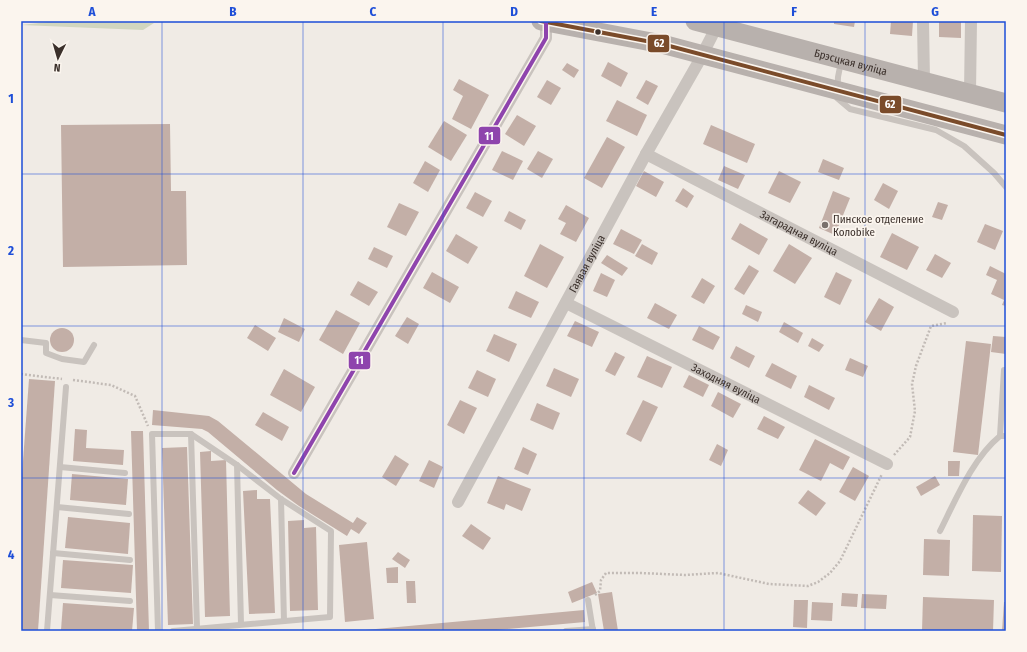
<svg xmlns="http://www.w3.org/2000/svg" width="1027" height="652" font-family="'Fira Sans Condensed',sans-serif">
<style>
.green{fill:#d1d6bf}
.building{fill:#c3afa7}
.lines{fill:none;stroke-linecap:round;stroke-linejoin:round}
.path{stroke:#c2bbb6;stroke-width:2.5;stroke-dasharray:2 2;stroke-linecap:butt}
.service{stroke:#c9c3be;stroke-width:6}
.minor{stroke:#c9c3be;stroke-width:12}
.primary{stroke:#b8b1ad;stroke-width:19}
.bus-1-casing{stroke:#fbf5ee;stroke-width:7}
.bus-2-casing{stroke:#fbf5ee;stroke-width:7}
.bus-1{stroke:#7a4b2a;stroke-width:4}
.bus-2{stroke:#8e44ad;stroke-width:4}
.grid{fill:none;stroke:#1d4ed8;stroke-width:1;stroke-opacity:0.55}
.bus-dot{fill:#3b302b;stroke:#fbf5ee;stroke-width:1.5}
.poi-dot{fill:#7a716c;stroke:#fbf5ee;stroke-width:1.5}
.labels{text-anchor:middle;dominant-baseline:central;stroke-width:3.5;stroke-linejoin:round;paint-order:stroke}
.street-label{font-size:11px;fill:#3b302b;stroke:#fbf5ee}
.poi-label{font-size:11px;fill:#3b302b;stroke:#fbf5ee;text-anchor:start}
.line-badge{stroke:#fbf5ee;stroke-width:1.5}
.badge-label{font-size:11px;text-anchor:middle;font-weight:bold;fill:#fff}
.neatline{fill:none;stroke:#1d4ed8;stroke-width:1.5}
.grid-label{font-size:13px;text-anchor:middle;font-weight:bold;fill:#1d4ed8}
</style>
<rect width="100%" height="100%" fill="#f0ebe5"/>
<!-- green -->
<path class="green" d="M57,21l97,2 -11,7 -122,-5z"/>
<!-- building -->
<g class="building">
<path d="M834,21h21l-1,6 -20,-3z"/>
<path d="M891,21h22l-1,15 -22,-2z"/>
<path d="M939,21h22v17l-22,-1z"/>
<path d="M608,62l20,11 -7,14 -20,-11z"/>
<path d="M567,63l12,7 -5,8 -12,-8z"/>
<path d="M459,79l30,16 -18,34 -19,-10 11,-23 -10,-6z"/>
<path d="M547,80l14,8 -10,17 -14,-8z"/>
<path d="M646,80l12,6 -10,19 -12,-7z"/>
<path d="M617,100l30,15 -10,21 -31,-15z"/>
<path d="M517,115l19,11 -12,20 -19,-12z"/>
<path d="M444,121l23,14 -16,26 -23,-14z"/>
<path d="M170,124l1,67h15l1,74 -124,2 -2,-142z"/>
<path d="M711,125l44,19 -8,19 -44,-19z"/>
<path d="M607,137l18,10 -23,41 -18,-10z"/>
<path d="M502,151l21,10 -10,19 -21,-10z"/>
<path d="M538,151l15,8 -11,19 -15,-9z"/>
<path d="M823,159l21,9 -5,12 -21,-8z"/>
<path d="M425,161l15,9 -12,22 -15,-9z"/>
<path d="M724,166l21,9 -7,14 -20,-9z"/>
<path d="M644,171l20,11 -8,15 -20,-11z"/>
<path d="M779,171l22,11 -11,21 -22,-10z"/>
<path d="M883,183l15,8 -9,18 -15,-9z"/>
<path d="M683,188l11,8 -7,12 -12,-7z"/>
<path d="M833,191l17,7 -15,37 -16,-7z"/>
<path d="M475,192l17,9 -9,16 -17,-9z"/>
<path d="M938,202l10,3 -6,15 -10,-3z"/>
<path d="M399,203l20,9 -13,24 -19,-9z"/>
<path d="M566,205l23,13 -13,24 -16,-8 6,-11 -8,-4z"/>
<path d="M509,211l17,9 -5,10 -17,-9z"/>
<path d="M740,223l28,16 -9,16 -28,-16z"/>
<path d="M985,224l18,7 -8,19 -18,-8z"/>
<path d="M621,229l21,11 -8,14 -21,-10z"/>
<path d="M892,233l27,14 -12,23 -27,-13z"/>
<path d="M456,234l22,13 -10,17 -22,-13z"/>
<path d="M540,244l24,13 -17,31 -23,-12z"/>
<path d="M642,244l16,9 -6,12 -17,-9z"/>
<path d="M789,244l23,14 -17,26 -22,-13z"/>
<path d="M374,247l19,9 -6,12 -19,-9z"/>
<path d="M935,254l16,9 -9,15 -16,-8z"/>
<path d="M607,255l21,13 -6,8 -21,-13z"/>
<path d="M749,265l10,6 -15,24 -10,-6z"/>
<path d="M990,266l16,8v32l-4,-1 2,-5 -13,-6 6,-14 -11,-5z"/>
<path d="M432,272l27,15 -9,16 -27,-15z"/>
<path d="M836,272l16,8 -12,25 -16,-8z"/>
<path d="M601,273l14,7 -8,17 -14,-6z"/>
<path d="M702,278l13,8 -11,18 -13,-7z"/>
<path d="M358,281l20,11 -9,14 -19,-11z"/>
<path d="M516,291l23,11 -8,16 -23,-10z"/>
<path d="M879,298l15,9 -13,24 -16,-9z"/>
<path d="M655,303l22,12 -8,14 -22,-11z"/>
<path d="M746,305l16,7 -4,10 -16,-8z"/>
<path d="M336,310l24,13 -17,31 -24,-14z"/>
<path d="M407,317l12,7 -11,20 -13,-8z"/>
<path d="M284,318l21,11 -6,13 -21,-10z"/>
<path d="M575,321l24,11 -7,15 -25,-11z"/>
<path d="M784,322l19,11 -5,10 -19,-11z"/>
<path d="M255,325l21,13 -8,13 -21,-13z"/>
<path d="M699,326l21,11 -7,13 -21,-10z"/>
<circle cx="62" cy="340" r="12"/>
<path d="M494,334l23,10 -8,18 -23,-11z"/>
<path d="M993,336l13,1v17l-15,-2z"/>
<path d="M812,338l12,7 -5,7 -11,-6z"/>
<path d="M966,341l25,3 -13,111 -25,-3z"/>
<path d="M736,346l19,10 -6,12 -19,-10z"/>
<path d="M615,352l10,5 -10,19 -10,-5z"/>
<path d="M647,356l25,11 -10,21 -25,-11z"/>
<path d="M850,358l18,8 -5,11 -18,-7z"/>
<path d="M772,363l25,13 -6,13 -26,-13z"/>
<path d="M554,368l25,11 -8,18 -25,-11z"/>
<path d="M284,369l31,18 -14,25 -31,-17z"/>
<path d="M477,370l19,9 -8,18 -20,-9z"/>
<path d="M689,375l20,10 -6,12 -20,-10z"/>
<path d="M29,379l26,2 -17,250h-17v-143z"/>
<path d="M809,385l26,13 -6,12 -25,-13z"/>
<path d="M718,392l23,12 -8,14 -22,-12z"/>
<path d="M460,400l17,8 -13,26 -17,-9z"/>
<path d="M643,400l15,7 -17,35 -15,-8z"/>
<path d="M537,403l23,10 -7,17 -23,-10z"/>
<path d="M153,410l56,6 9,5 88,73 47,29 4,-6 10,6 -8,11 -8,-5 -4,7 -48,-30 -22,-16 -69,-58 -6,-3 -50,-4z"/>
<path d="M263,412l26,15 -7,14 -27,-16z"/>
<path d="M764,416l21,11 -7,12 -21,-10z"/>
<path d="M75,429l12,1 -1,18 38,2 -1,15 -50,-4z"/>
<path d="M131,431h12l6,200h-12z"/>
<path d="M815,439l35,18 -7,13 -13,-7 -9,18 -22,-11z"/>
<path d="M717,444l11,6 -7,16 -12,-6z"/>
<path d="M187,447l6,177 -25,1 -6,-177z"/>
<path d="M523,447l14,7 -9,21 -14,-6z"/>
<path d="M211,451v10l15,-1 4,156 -25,1 -5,-165z"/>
<path d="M395,455l14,9 -13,22 -14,-9z"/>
<path d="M429,460l14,7 -9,21 -15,-7z"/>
<path d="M948,461h12l-1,15h-11z"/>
<path d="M853,467l16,9 -14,25 -16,-9z"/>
<path d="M72,474l56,5 -2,26 -56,-5z"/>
<path d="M498,476l33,13 -9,22 -16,-7 -2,6 -17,-7z"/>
<path d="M935,476l5,9 -19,11 -5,-9z"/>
<path d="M257,490v9h13l5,114 -26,1 -6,-123z"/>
<path d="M808,490l18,13 -10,13 -18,-13z"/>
<path d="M973,515l29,1 -1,56 -29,-1z"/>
<path d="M68,517l62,6 -2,31 -63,-6z"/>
<path d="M304,520v8l12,-1 2,83 -28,1 -2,-90z"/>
<path d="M471,524l20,14 -8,12 -21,-14z"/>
<path d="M924,539l26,1 -1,36 -26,-1z"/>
<path d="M367,542l7,77 -29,3 -6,-77z"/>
<path d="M398,552l12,8 -5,8 -13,-9z"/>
<path d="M63,560l70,5 -2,28 -70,-5z"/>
<path d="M398,567v16h-11l-1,-15z"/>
<path d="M406,581h9l1,22h-9z"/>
<path d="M592,582l5,11 -25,10 -4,-11z"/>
<path d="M612,592l6,39h-14l-6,-37z"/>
<path d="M842,593l16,1 -1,13 -16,-1z"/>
<path d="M862,594l25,1 -1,14 -25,-1z"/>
<path d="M923,597l71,3 -1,31h-71z"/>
<path d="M794,600h14l-1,28 -14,-1z"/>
<path d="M812,602l21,1 -1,18 -21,-1z"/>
<path d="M1004,602h2v29h-4z"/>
<path d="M63,603l71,5 -2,23 -71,-1z"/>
<path d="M584,610l1,12 -100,9h-120v-1z"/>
</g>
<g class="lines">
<!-- path -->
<g class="path">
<path d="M21,374l41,5"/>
<path d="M73,380l38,5 24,11 13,30"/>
<path d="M894,455l16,-18 5,-26 -3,-27 4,-18 15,-40 16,-3"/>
<path d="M595,595l5,-4 1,-11 5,-7h35l44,2 33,-2 51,11 39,2 10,-4 12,-9 10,-12 42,-87"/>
</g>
<!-- service -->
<g class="service">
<path d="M841,62l-3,15 -1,21 13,11 86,21 28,16 30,27 12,14"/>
<path d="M21,340l25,3v10l16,6 22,3 10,-17"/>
<path d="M191,434l6,194"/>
<path d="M1000,436l4,-66h2"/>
<path d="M237,465l4,159"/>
<path d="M60,467l65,6"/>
<path d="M281,499l3,122"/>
<path d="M57,507l72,7"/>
<path d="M940,531c16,-32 33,-73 60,-95h6"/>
<path d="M53,553l77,7"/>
<path d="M50,595l80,6"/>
<path d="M588,600l5,31"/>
<path d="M47,631l19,-244"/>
<path d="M158,631l-6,-197h39l46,31 44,34 50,32 -1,86 -157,14"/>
<path d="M566,631l27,-2"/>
</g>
<!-- minor -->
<g class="minor">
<path d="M923,21l1,60"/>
<path d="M970,92l1,-71"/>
<path id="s1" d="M646,154l307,158"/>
<path id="s2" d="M566,303l321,161"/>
<path d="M294,473l252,-435v-17"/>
<path id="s3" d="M458,502l188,-348 52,-91 21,-41"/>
</g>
<!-- primary -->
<g class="primary">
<path d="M541,21l121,23 344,91"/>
<path id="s4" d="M695,21l311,82"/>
</g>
<!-- bus-1 casing -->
<g class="bus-1-casing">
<path id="bus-1" d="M541,21l121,23 344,91"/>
</g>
<!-- bus-2 casing -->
<g class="bus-2-casing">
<path id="bus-2" d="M294,473l252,-435v-17"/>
</g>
<!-- bus-1 -->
<use href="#bus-1" class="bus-1"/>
<!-- bus-2 -->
<use href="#bus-2" class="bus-2"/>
</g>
<!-- grid -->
<path class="grid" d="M162,21v610M303,21v610M443,21v610M584,21v610M724,21v610M865,21v610M21,174h985M21,326h985M21,478h985"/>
<!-- markers -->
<circle class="bus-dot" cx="598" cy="32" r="3.5"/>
<circle class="poi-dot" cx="825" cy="225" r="4"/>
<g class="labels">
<!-- street labels -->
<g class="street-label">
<text stroke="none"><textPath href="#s4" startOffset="161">Брэсцкая вуліца</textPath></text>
<text stroke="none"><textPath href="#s1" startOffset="172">Загарадная вуліца</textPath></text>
<text stroke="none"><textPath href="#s3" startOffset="271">Гаявая вуліца</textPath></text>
<text stroke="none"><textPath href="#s2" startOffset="179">Заходняя вуліца</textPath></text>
</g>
<!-- poi labels -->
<g class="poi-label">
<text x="833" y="219">Пинское отделение<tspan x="833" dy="13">Колоbike</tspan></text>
</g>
</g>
<g class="line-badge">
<rect x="647" y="34" width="23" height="19" rx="4" fill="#7a4b2a"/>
<rect x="879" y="95" width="23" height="19" rx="4" fill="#7a4b2a"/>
<rect x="478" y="126" width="23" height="19" rx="4" fill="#8e44ad"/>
<rect x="348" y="351" width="23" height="19" rx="4" fill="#8e44ad"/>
</g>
<g class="badge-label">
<text x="659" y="47">62</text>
<text x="890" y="108">62</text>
<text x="489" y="140">11</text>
<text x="359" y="364">11</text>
</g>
<!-- border -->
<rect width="1027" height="652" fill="none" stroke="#fbf5ee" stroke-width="44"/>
<!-- north arrow -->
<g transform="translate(58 58) rotate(185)" stroke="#fbf5ee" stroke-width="3" paint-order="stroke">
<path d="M0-3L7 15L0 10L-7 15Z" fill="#3b302b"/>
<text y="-6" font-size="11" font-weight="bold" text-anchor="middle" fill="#3b302b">N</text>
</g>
<rect x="22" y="22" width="983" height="608" class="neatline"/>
<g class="grid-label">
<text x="92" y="16">A</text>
<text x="233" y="16">B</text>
<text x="373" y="16">C</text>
<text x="514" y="16">D</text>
<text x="654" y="16">E</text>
<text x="794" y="16">F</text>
<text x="935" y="16">G</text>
<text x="11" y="103">1</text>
<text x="11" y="255">2</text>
<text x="11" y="407">3</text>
<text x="11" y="559">4</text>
</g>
</svg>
